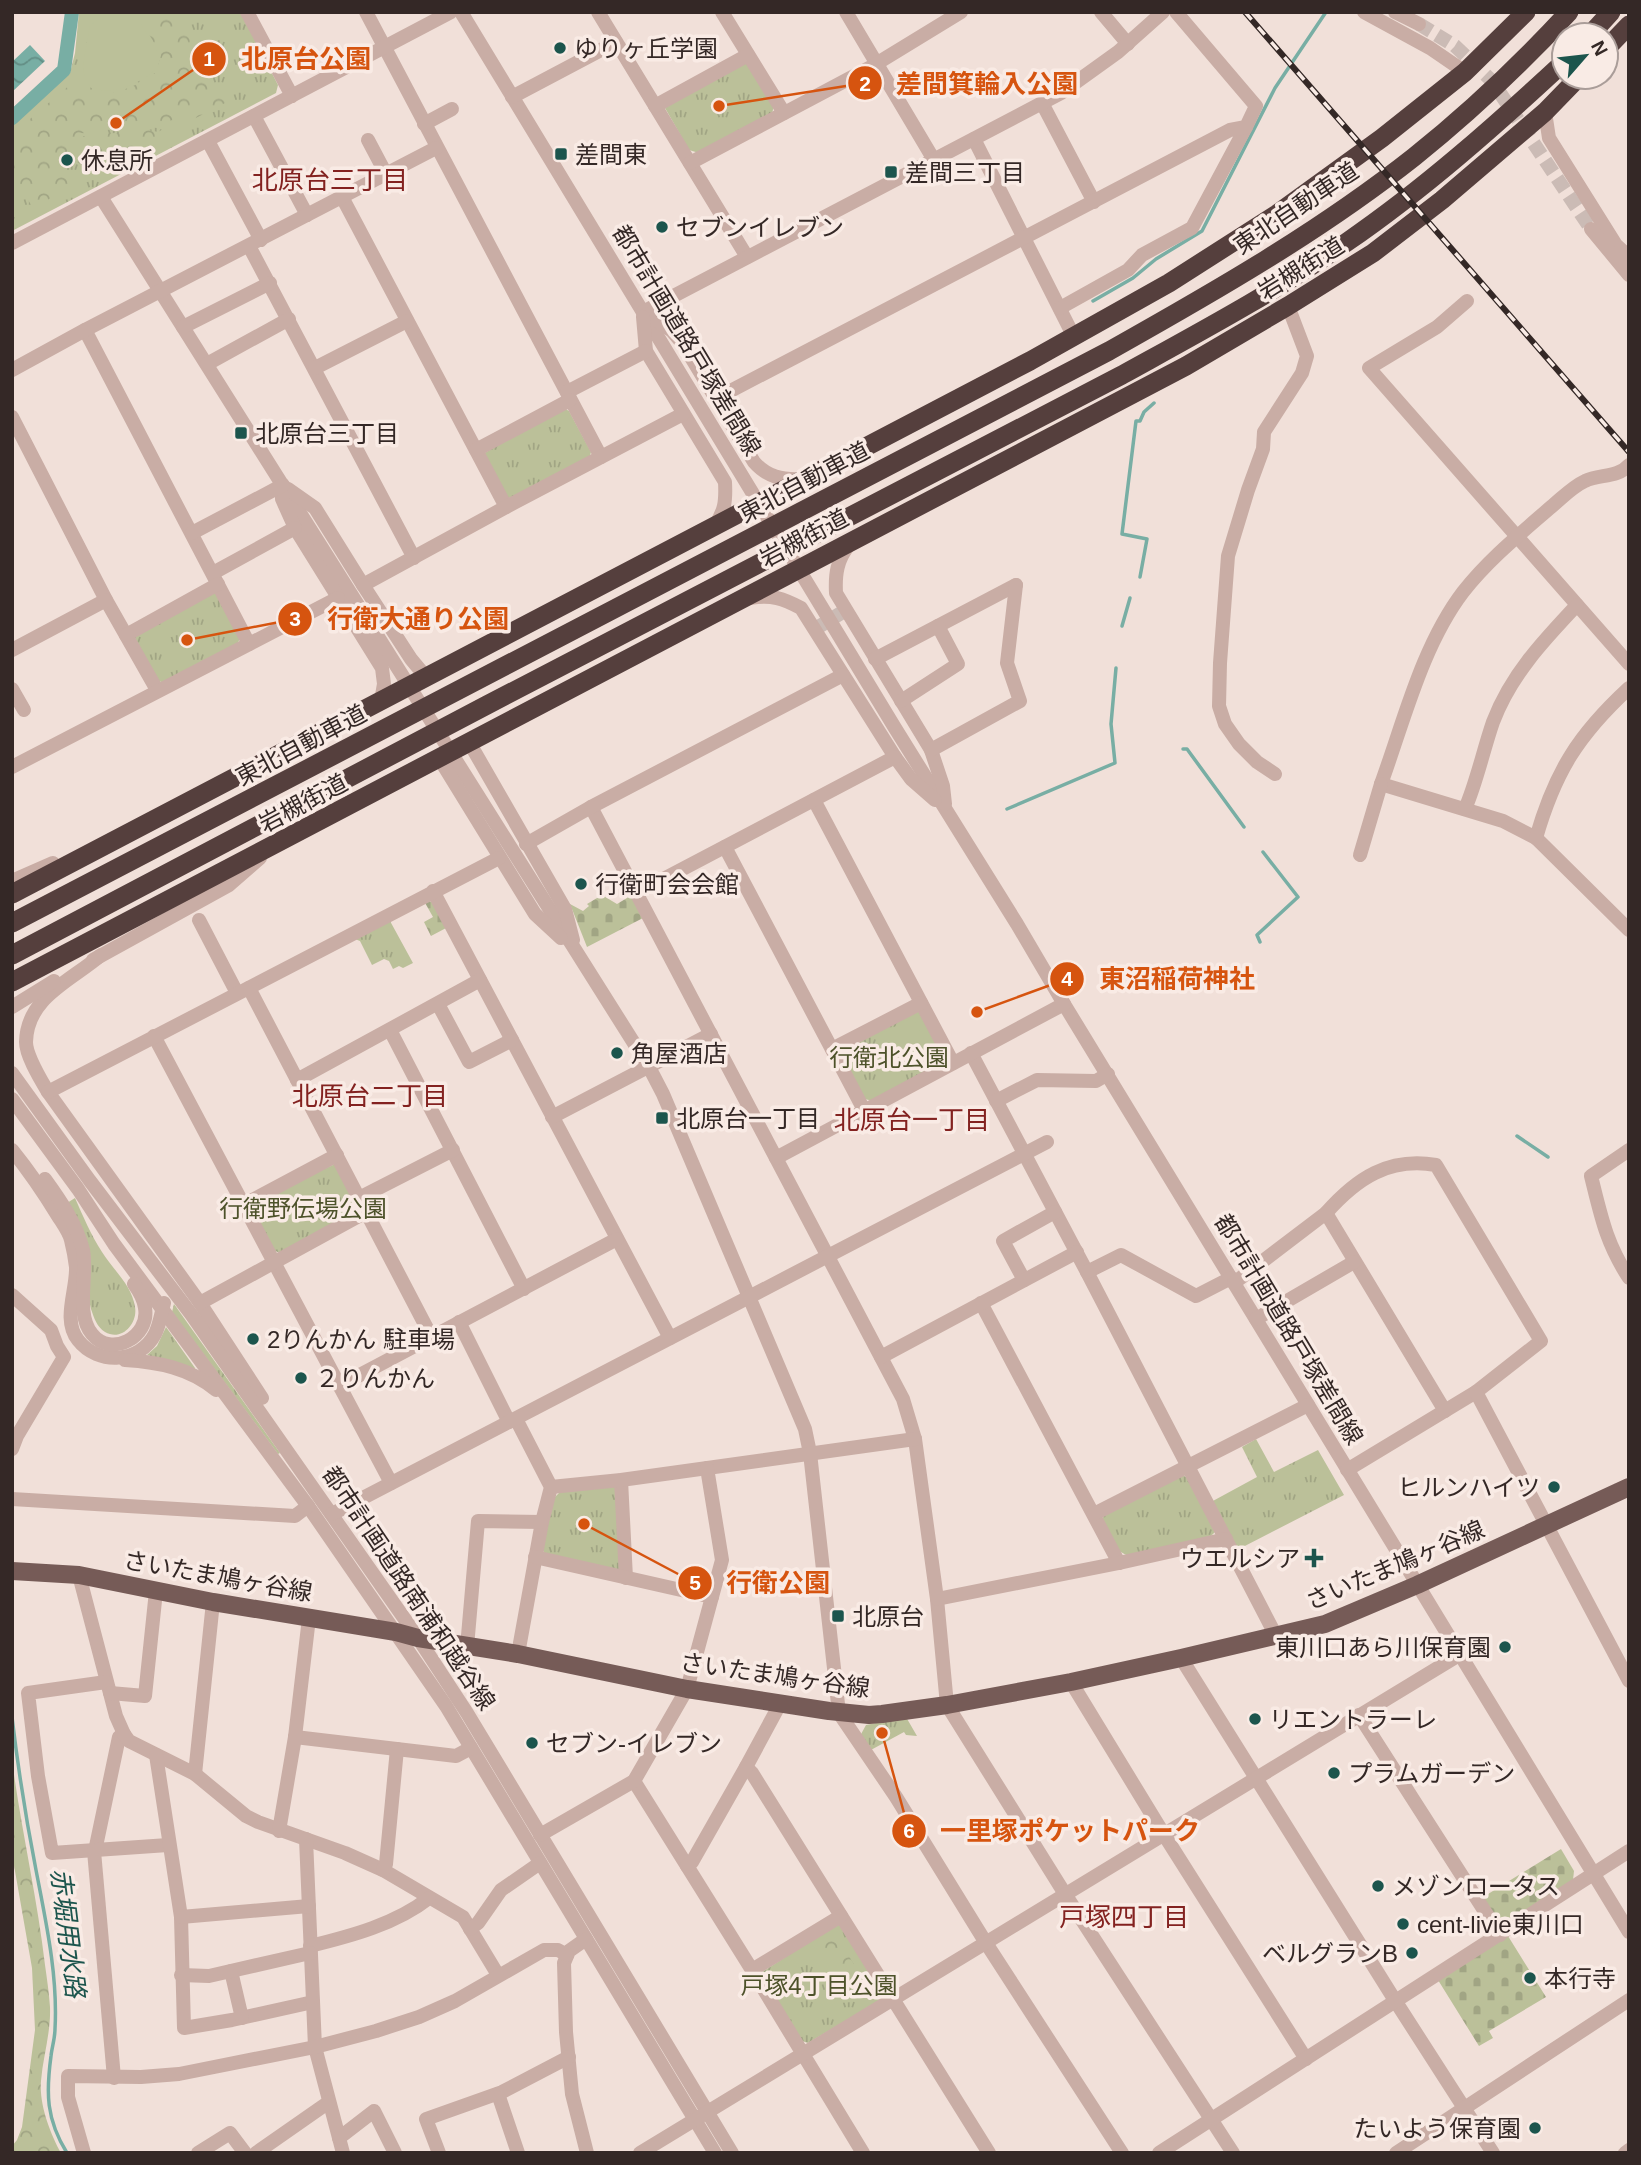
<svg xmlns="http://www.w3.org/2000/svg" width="1641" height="2165" font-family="Helvetica,'Noto Sans JP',sans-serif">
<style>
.grass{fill:url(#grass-tufts)}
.forest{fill:url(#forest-crowns)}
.cemetery{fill:url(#cemetery-stones)}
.pitch{fill:#bbc099}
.water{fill:url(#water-waves)}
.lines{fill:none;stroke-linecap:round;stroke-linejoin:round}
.stream{stroke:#78aea4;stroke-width:3.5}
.canal{stroke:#78aea4;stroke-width:14}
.minor-tunnel{stroke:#cbbbb5;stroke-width:14;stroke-dasharray:14 7;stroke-linecap:butt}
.minor{stroke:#c9ada5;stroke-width:14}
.major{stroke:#765b57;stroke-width:18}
.highway{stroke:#553f3d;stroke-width:19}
.rail-casing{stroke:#342826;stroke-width:6}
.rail{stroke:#f9ebe5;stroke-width:3.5;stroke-dasharray:10;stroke-linecap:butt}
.poi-dot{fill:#1c554d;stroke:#f9ebe5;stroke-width:2.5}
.labels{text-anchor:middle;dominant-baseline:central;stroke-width:7;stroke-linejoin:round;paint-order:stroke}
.poi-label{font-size:24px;fill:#342826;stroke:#f9ebe5;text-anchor:start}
.street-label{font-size:24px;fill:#342826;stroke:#f9ebe5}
.park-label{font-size:24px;fill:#4d522a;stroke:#f9ebe5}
.neighbourhood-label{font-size:26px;fill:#832220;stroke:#f9ebe5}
.water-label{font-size:26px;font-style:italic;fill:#1c554d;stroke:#f9ebe5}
.leader{fill:none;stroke:#d6540f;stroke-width:2.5}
.callout-dot{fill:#d6540f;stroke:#f9ebe5;stroke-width:2.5}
.mark-label{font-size:21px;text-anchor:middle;font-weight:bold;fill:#fff}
.callout-label{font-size:26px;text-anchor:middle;font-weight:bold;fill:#d6540f;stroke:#f9ebe5;stroke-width:7;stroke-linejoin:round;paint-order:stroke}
</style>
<defs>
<pattern id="grass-tufts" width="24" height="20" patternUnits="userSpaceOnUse" patternTransform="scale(1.75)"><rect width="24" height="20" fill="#bbc099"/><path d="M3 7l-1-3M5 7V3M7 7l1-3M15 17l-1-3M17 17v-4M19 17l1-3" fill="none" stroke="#a1a584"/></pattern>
<pattern id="forest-crowns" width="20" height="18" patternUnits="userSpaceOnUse" patternTransform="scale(1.75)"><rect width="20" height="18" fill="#bbc099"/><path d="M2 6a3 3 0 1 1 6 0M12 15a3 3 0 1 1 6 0" fill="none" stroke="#a1a584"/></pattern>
<pattern id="cemetery-stones" width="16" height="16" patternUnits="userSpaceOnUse" patternTransform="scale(1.75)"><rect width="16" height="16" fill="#bbc099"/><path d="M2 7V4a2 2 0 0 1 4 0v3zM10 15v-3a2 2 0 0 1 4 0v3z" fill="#a1a584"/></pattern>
<pattern id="water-waves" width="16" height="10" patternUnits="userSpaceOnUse" patternTransform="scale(1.75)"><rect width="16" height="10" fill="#78aea4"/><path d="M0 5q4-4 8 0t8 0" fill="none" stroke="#638e85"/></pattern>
</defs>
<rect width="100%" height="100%" fill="#f1e0d9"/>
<!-- grass -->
<g class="grass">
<path d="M79,12h162l37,73 -2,8 -264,138v-103l5,-10 53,-45 5,-20z"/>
<path d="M742,62l7,2 25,41 -2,9 -73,39 -10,-3 -24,-42z"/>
<path d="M562,407l7,4 22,41 -2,8 -74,39 -9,-2 -23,-43z"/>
<path d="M212,591l6,2 23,42 -3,8 -73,40 -7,-2 -24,-45z"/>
<path d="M390,921l23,42 -10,5 -4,-2 -6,3 -4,-8 -5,-2 -12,6 -12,-24 -5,-2z"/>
<path d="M919,1011l24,45 -3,10 -66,35 -10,-2 -25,-48z"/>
<path d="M335,1164l22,42 -4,9 -73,38 -7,-3 -22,-41 2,-7z"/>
<path d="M75,1198c8,18 16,37 27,54 11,18 30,33 33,55 3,16 -13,35 -30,25 -8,-5 -11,-14 -14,-23l-24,-106z"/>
<path d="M174,1304l106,149 -2,1 -106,-142z"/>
<path d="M166,1327l29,41v1l-48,-14 10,-9z"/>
<path d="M1256,1439l18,33 44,-22 26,45 -107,55 -26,-48 46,-25 -15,-30z"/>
<path d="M1180,1475l7,2 29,54 -7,7 -81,18 -9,-5 -17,-31 2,-5z"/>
<path d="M615,1485l8,84 -6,3 -69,-14 -6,-9 11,-50 8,-8z"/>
<path d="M906,1717l11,19 -11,-1 -2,-3 -35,19 -9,-15 6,-11z"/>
<path d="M837,1924l5,1 42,65 -5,11 -71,42 -9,-3 -40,-66z"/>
</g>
<!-- forest -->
<g class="forest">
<path d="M136,12h37l27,44 7,26 20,20 -41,21 -14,-3 -13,8 -20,-3 -20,7 -13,-3 -8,5 -17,-1 -6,5 -9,16 -5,-2 -5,7 2,6 14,9 2,8 -5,6 -36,20 -8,-13 -13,-9c0,-13 -1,-26 0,-39 4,-26 50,-50 66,-71 5,4 12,12 18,15 19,7 46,-8 60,-19l5,-17z"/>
<path d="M172,124l10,2 -91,46 -4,-4 -18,-11 14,-21 16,2 6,-5c19,2 35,-6 53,-1z"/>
<path d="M12,1760c9,69 25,136 33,205 2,14 4,28 5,42 1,26 -7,49 -9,74 -2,23 9,52 20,72h-49v-7l5,-6 5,-13 13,-97 -3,-62 -20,-114z"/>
<path d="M837,1936l19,32 -3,34 -14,1 -4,-23 -18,-34z"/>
</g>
<!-- cemetery -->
<g class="cemetery">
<path d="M602,895l15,9 15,-9 11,23 -56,29 -17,-43 13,7 6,-5 -2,-2z"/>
<path d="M426,900l9,3 13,24 -17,9 -7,-14 9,-5 -9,-16z"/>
<path d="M1561,1849l13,22 -1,9 -68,44 -10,-2 -15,-23z"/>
<path d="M1508,1936l38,61 -57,34 4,7 -14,8 -41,-66z"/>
</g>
<!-- pitch -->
<g class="pitch">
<path d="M112,12h22l24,41v13c-11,17 -68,41 -74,8 -2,-12 4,-36 6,-49z"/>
<path d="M911,1018h2l21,40 -35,20 -22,-42z"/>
</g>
<!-- water -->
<path class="water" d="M30,45l15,16 -33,31v-30z"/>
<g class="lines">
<!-- stream -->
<g class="stream">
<path d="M1093,301l40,-23 23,-19 46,-28 73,-143 51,-76"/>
<path d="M1140,577l7,-38 -25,-5 14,-113h4l4,-9 10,-9"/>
<path d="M1122,626l8,-28"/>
<path d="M1183,749h4l57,78"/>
<path d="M1007,809l108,-46 -4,-39 5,-56"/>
<path d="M1260,942l-3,-7 41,-38 -35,-45"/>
<path d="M1517,1136l31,21"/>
<path d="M12,1717c6,51 14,102 24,153 10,52 22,106 19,159 0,9 -3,18 -4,27 -5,37 -5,63 16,97"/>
</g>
<!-- canal -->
<path class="canal" d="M12,118l52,-48 8,-58"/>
<!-- minor-tunnel -->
<g class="minor-tunnel">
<path d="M1419,24l36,22 37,35 99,148"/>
<path d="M815,629l31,-19"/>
</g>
<!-- minor -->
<g class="minor">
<path d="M247,12l45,84"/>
<path d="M366,12l235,445"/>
<path d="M461,12l434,716 122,196 47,80 565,928"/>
<path d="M598,12l149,245"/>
<path d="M722,12l62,101"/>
<path d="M846,12l88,148"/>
<path d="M1101,12l27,32"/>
<path d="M1364,12l66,36 35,24"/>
<path d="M1395,12l24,12"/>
<path d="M512,97l104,-55"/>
<path d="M1042,103l52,99"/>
<path d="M655,106l93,-51"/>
<path d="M1545,112l4,26 67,107 13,12"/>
<path d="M254,116l53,99"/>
<path d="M424,124l28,-15"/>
<path d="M974,139l100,198"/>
<path d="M368,140l18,34"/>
<path d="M208,141l53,99"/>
<path d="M690,163l181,-96 90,-55"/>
<path d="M101,197l548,870 14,27 142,335 5,24 29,260 57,84 90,146 136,210"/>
<path d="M342,197l164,310"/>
<path d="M1591,229l38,46"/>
<path d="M12,243l439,-231"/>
<path d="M249,246l165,312"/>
<path d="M1467,301l-30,26 -68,41 260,296"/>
<path d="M1060,308l68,-38 14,-15 50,-27 54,-101"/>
<path d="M643,312l418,-219 57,-41 45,-40"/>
<path d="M647,314l25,17 11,13 71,118c13,15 28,18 48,17"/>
<path d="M643,317l3,34 79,131c1,19 0,29 -11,45"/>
<path d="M183,327l87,-44"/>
<path d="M85,330l164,314"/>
<path d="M207,364l82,-45"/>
<path d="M315,368l92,-47"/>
<path d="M12,370l73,-40 351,-182"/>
<path d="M567,392l79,-41"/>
<path d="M717,398l513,-268 16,-3 10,-21 -80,-94"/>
<path d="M12,417l94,183 51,90"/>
<path d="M476,450l94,-50"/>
<path d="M1629,465c-11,13 -30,9 -44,16 -13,6 -23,17 -34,26 -31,27 -63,53 -88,85 -41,54 -59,129 -82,192l122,37 33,17 93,92"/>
<path d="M288,489l27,19 48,77 143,-78 177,-93"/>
<path d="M282,494v5l13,29 87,140 2,16 -3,17"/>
<path d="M192,533l91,-48"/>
<path d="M849,545c-12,15 -14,29 -13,48l95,157 12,36 2,18"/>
<path d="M213,573l82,-45"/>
<path d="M363,585l48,74 15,18"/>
<path d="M751,598c20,-4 33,1 50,10l94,149 16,22 24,21"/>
<path d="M126,635l92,-51"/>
<path d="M12,650l94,-50"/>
<path d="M875,659l141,-74"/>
<path d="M12,689l12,21"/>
<path d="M901,701l57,-37 -20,-38"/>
<path d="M469,742l96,167 8,31"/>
<path d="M931,750l89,-49 -13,-38 9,-78"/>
<path d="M439,758l96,156 26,24"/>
<path d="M12,767l326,-169"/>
<path d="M1275,774l-18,-12 -18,-18 -14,-20 -6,-18 1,-43 8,-107 20,-66 15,-41 1,-17 38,-59 5,-17 -19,-50"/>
<path d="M814,800l139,263"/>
<path d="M591,807l312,592 12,40 22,160 10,106 118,189 168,259"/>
<path d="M1465,809c12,-28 18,-58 28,-87 18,-47 50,-81 84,-117"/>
<path d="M1536,838c19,-66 42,-103 93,-150"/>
<path d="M526,844l65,-37 252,-132"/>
<path d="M725,847l139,263"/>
<path d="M1360,855l21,-71"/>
<path d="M12,881l41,-18"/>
<path d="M433,891l237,447"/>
<path d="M637,893l258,-136"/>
<path d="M199,920l38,73"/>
<path d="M101,955c-30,26 -74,42 -75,87 0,14 15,38 22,50l152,211 62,95"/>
<path d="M93,960l136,-75 31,-27"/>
<path d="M249,988l182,348"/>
<path d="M438,1004l31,58 43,-22"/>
<path d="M12,1007l42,-26"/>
<path d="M390,1030l134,259"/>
<path d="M154,1036l237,447"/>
<path d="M832,1049l89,-46"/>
<path d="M971,1053l116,219 189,364"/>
<path d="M12,1073l78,108 101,133 227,324 49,75 265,440"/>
<path d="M297,1080l183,-100"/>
<path d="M48,1092l451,-234"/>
<path d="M12,1099l66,90 36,55 194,262 138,200 269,447"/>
<path d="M996,1101l41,-21 59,1 12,-7"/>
<path d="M552,1117l159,-83"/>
<path d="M12,1150c17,21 32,43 46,66 5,8 11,16 13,24 2,8 4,18 5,27 1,23 -14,53 2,73 20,26 62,23 77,-6 5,-10 6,-20 9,-31"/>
<path d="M1629,1150l-38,26c10,40 15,67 38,102"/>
<path d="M776,1158l288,-154"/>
<path d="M45,1179c16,22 31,44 38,71 5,24 -8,64 9,84 19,24 58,3 53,-26 -1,-9 -6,-17 -11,-24"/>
<path d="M359,1198l94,-48"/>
<path d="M243,1205l94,-50"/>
<path d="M1326,1213l119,198"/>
<path d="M1087,1272l34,-17 75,41 35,-18"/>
<path d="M1024,1280l-21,-39 52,-29"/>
<path d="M1234,1283l92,-70c31,-35 63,-56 110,-48l105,176 -65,51 -129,78"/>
<path d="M12,1295l39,35 6,16 7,11 -47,79 -5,13"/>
<path d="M200,1303l166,-91"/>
<path d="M981,1303l138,260"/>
<path d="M1256,1319l98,-57"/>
<path d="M459,1322l50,100"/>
<path d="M881,1357l196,-105"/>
<path d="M125,1360c33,2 65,8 91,30"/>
<path d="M339,1386l278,-147"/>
<path d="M1476,1392l153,289"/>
<path d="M516,1419l35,68 -9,35 -24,132"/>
<path d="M621,1480l5,98"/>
<path d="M551,1487l70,-7 294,-41"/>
<path d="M12,1499l283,17 13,-10"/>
<path d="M332,1514l715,-372"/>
<path d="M1094,1514l214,-109"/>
<path d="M535,1557l177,40"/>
<path d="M79,1575l37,141 8,18 -5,3 -24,114"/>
<path d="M937,1599l182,-36 107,-24"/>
<path d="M467,1647l11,-126 64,1"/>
<path d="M1181,1658l215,344 97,151"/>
<path d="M106,1682l-78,11 10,83 14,77 116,-8"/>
<path d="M1071,1682l92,151 143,226"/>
<path d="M110,1693l35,3 11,-105"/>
<path d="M1359,1715l141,220"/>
<path d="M124,1734l5,7 66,33 51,42 12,6 87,31 38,17 80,47 35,58"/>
<path d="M295,1737l161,19 15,-8"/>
<path d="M156,1755l25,162 3,111 48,-8 81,-18"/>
<path d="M746,1767l6,6 237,380"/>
<path d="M195,1774l18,-172"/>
<path d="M634,1781l118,189 111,183"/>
<path d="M279,1831l16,-94 14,-119"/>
<path d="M540,1835l94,-54 53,-92 35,-129 -15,-92"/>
<path d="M306,1839l9,208 28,106"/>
<path d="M94,1851l20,227"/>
<path d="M687,1866l5,-4 54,-95 34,-63"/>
<path d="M383,1870l3,-6 11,-115"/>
<path d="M181,1917l128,-11"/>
<path d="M470,1929l8,-6 23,-33 39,-27"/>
<path d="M586,1939l-17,12 -5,12 2,69 6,62 15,59"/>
<path d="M310,1946c41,-10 86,-22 119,-48"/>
<path d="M752,1970l89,-54"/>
<path d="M231,1971l11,47"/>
<path d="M181,1975l28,1 101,-23"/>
<path d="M498,2094l20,59"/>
<path d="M339,2138l35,-27 21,42"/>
<path d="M84,2153l-16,-56v-21l73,1 38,-3 136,-27 61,-16 43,-14 36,-16 89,-51h14l9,5"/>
<path d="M198,2153l32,-20 15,20"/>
<path d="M256,2153l73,-51"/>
<path d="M439,2153l-13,-34 76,-27 67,-35"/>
<path d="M640,2153l819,-498"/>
<path d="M1159,2153l470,-302"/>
<path d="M1396,2153l233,-153"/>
<path d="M1625,2153l4,-3"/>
</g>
<!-- major -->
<path class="major" d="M12,1571l67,4 134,27 183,30 22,6 100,16 169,35 142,22 40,4 13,-1 65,-9 124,-23 110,-24 144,-34 92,-39 212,-98"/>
<!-- highway -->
<g class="highway">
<path d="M1590,35l21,-23"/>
<path d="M1606,49l23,-24"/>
<path d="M12,894l1018,-533 139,-78 108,-69 105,-76 83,-66 61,-60"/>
<path d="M12,923l1097,-572c105,-59 210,-119 305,-194 55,-44 107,-93 155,-145"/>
<path d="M12,955l475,-250 635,-330c76,-42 153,-83 225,-133 77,-53 148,-116 217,-180"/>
<path d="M12,982l1174,-616 102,-60 85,-53 69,-53 103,-88 34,-35"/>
</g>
<!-- rail casing -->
<g class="rail-casing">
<path id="rail" d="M1245,12l384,440"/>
</g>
<!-- rail -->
<use href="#rail" class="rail"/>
</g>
<!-- markers -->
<g class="poi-dot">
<circle cx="560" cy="48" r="7"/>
<rect x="554" y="147" width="14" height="14" rx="3.5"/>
<circle cx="67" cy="160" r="7"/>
<rect x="884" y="165" width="14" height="14" rx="3.5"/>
<circle cx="662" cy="227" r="7"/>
<rect x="234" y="426" width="14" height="14" rx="3.5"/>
<circle cx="581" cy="884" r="7"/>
<circle cx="617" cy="1053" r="7"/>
<rect x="655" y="1111" width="14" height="14" rx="3.5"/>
<circle cx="253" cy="1339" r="7"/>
<circle cx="301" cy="1378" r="7"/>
<circle cx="1554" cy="1487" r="7"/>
<path d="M1310.5 1547.5h7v7h7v7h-7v7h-7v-7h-7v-7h7z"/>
<rect x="831" y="1609" width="14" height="14" rx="3.5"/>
<circle cx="1505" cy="1647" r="7"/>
<circle cx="1255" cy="1719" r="7"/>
<circle cx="532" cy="1743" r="7"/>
<circle cx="1334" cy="1773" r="7"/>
<circle cx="1378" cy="1886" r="7"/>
<circle cx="1403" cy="1924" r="7"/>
<circle cx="1412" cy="1953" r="7"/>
<circle cx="1530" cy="1978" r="7"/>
<circle cx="1535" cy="2128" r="7"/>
</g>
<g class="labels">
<!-- poi labels -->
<g class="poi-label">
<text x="574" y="48">ゆりヶ丘学園</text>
<text x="575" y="154">差間東</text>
<text x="81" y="160">休息所</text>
<text x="905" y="172">差間三丁目</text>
<text x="676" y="227">セブンイレブン</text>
<text x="255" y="433">北原台三丁目</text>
<text x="595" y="884">行衛町会会館</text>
<text x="631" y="1053">角屋酒店</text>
<text x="676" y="1118">北原台一丁目</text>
<text x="267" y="1339">2りんかん 駐車場</text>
<text x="315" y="1378">２りんかん</text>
<text x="1540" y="1487" text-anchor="end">ヒルンハイツ</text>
<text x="1300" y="1558" text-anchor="end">ウエルシア</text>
<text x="852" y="1616">北原台</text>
<text x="1491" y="1647" text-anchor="end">東川口あら川保育園</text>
<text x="1269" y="1719">リエントラーレ</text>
<text x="546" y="1743">セブン-イレブン</text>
<text x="1348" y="1773">プラムガーデン</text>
<text x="1392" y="1886">メゾンロータス</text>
<text x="1417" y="1924">cent-livie東川口</text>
<text x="1398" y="1953" text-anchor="end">ベルグランB</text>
<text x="1544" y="1978">本行寺</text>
<text x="1521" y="2128" text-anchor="end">たいよう保育園</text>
</g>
<!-- street labels -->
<g class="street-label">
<text transform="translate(1296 208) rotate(-34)">東北自動車道</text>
<text transform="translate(1301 268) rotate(-32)">岩槻街道</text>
<text transform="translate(687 340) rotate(59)">都市計画道路戸塚差間線</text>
<text transform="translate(804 482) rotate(-28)">東北自動車道</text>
<text transform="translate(804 538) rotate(-28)">岩槻街道</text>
<text transform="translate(301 745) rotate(-28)">東北自動車道</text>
<text transform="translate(303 803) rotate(-28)">岩槻街道</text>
<text transform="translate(1289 1329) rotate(59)">都市計画道路戸塚差間線</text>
<text transform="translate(1395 1565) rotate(-23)">さいたま鳩ヶ谷線</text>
<text transform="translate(218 1576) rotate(10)">さいたま鳩ヶ谷線</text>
<text transform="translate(409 1588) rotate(56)">都市計画道路南浦和越谷線</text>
<text transform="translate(775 1675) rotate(8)">さいたま鳩ヶ谷線</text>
</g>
<!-- park labels -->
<g class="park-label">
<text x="889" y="1057">行衛北公園</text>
<text x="303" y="1208">行衛野伝場公園</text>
<text x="819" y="1985">戸塚4丁目公園</text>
</g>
<!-- neighbourhood labels -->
<g class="neighbourhood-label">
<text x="330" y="180">北原台三丁目</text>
<text x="370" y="1096">北原台二丁目</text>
<text x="912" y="1120">北原台一丁目</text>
<text x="1124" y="1917">戸塚四丁目</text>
</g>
<!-- water labels -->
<g class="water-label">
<text transform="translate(68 1933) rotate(83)">赤堀用水路</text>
</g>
</g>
<!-- callouts -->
<path class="leader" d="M116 123L209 59M719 106L865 83M187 640L295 619M977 1012L1067 979M584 1524L695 1583M882 1733L909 1831"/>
<g class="callout-dot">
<circle cx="116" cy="123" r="7"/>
<circle cx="719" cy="106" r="7"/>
<circle cx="187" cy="640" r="7"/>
<circle cx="977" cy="1012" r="7"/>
<circle cx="584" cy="1524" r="7"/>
<circle cx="882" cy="1733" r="7"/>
<circle cx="209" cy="59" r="18"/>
<circle cx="865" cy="83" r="18"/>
<circle cx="295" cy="619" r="18"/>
<circle cx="1067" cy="979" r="18"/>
<circle cx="695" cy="1583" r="18"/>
<circle cx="909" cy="1831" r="18"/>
</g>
<g class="mark-label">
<text x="209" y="66">1</text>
<text x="865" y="91">2</text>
<text x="295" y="626">3</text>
<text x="1067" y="986">4</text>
<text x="695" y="1590">5</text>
<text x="909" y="1838">6</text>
</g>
<g class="callout-label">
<text x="306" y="68">北原台公園</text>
<text x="987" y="93">差間箕輪入公園</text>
<text x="418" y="628">行衛大通り公園</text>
<text x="1177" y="988">東沼稲荷神社</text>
<text x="778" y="1592">行衛公園</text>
<text x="1070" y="1840">一里塚ポケットパーク</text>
</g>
<!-- border -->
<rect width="1641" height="2165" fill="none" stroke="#342826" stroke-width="28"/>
<!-- north arrow -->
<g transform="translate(1585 56) rotate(62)"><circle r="33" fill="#f9ebe5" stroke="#aa9d99" stroke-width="2"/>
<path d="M0-5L12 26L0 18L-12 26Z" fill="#1c554d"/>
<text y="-10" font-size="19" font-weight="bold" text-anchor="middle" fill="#342826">N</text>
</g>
</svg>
